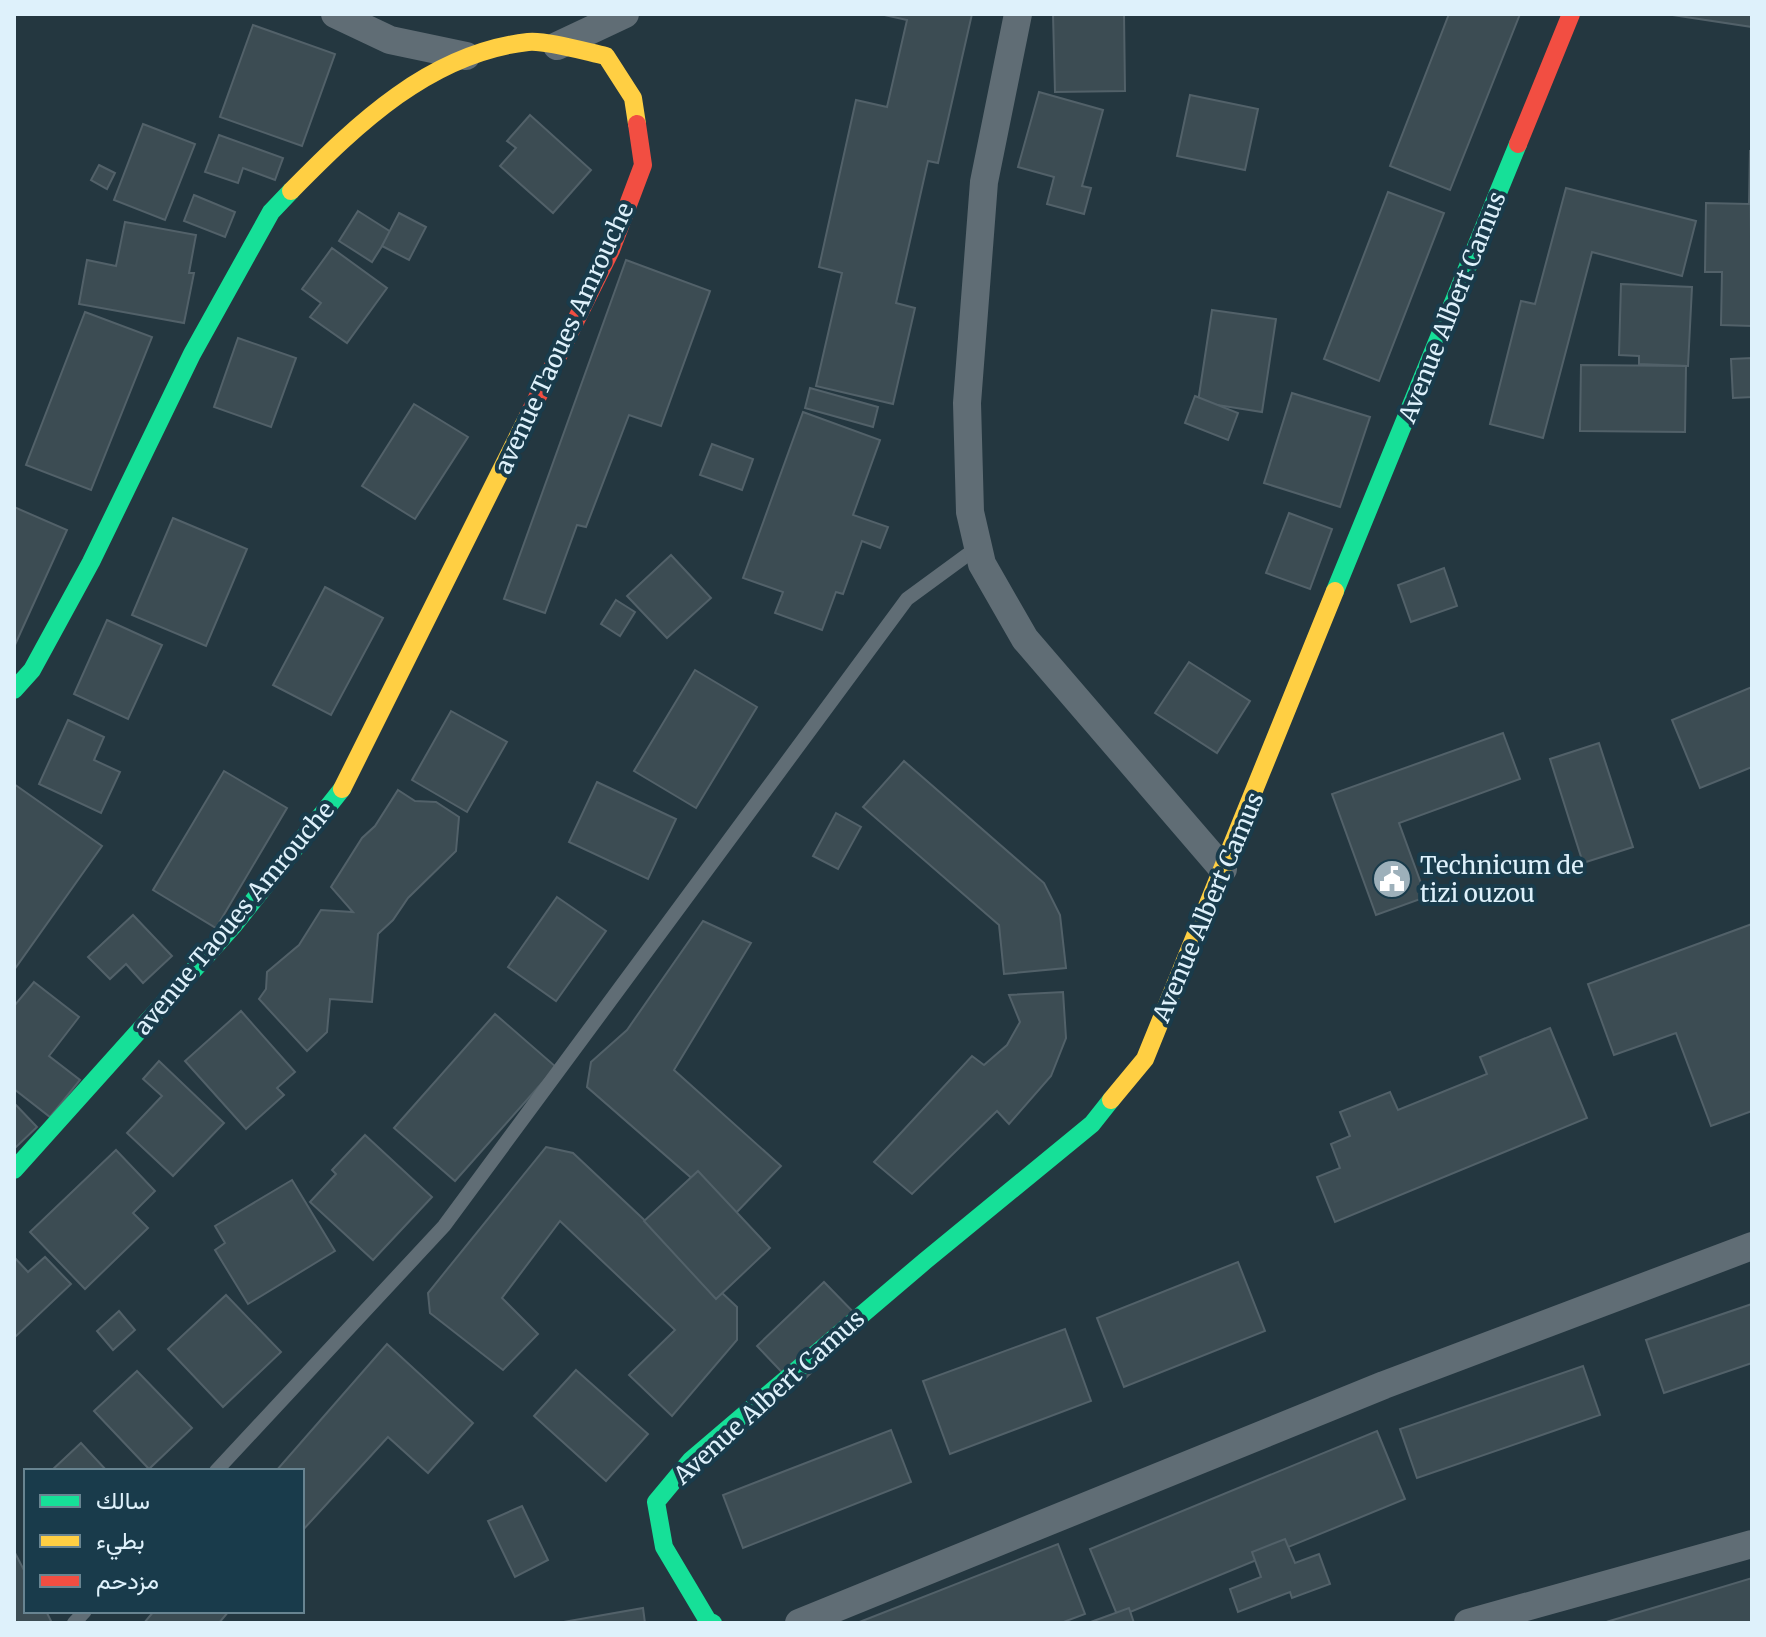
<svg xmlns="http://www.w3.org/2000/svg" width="1766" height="1637" font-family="Merriweather,Vazirmatn,serif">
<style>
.building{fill:#3c4c53;stroke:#526169;stroke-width:2}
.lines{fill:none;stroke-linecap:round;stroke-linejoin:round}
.lane{stroke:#606d75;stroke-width:14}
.street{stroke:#606d75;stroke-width:28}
.fast{stroke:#16e098;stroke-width:18}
.slow{stroke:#ffcf43;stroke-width:18}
.jam{stroke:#f24e42;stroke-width:18}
.labels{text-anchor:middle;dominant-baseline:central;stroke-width:8;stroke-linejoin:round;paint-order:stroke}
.street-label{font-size:24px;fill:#def1fb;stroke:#193b4b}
.poi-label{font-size:24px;fill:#def1fb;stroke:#193b4b;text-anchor:start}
</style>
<rect width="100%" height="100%" fill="#243740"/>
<!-- building -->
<g class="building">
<path d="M880,14h92l-34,149 -10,-2 -32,142 19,5 -22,96 -77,-18 26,-113 -23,-6 37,-167 31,7 20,-87z"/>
<path d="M1053,14h71l1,77 -70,1z"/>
<path d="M1449,14h71l-70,176 -60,-24z"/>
<path d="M1666,14h86v13z"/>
<path d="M253,25l82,29 -33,92 -82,-29z"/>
<path d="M1039,92l64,18 -21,76 9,2 -7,26 -37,-10 7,-27 -36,-10z"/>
<path d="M1190,95l68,14 -13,61 -68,-14z"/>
<path d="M530,115l61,55 -38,43 -53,-47 16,-18 -9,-7z"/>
<path d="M143,124l52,20 -30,76 -51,-20z"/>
<path d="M219,135l64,23 -8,22 -32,-12 -5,15 -33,-11z"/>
<path d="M1750,150l2,176 -31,-1 1,-53h-17l1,-69 43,1z"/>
<path d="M99,165l16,8 -8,16 -16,-9z"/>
<path d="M1566,188l130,33 -14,55 -90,-24 -49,186 -53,-14 31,-123 14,3z"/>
<path d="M1388,192l56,21 -65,168 -55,-22z"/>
<path d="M194,195l41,17 -10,25 -41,-16z"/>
<path d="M358,211l33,21 -19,30 -33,-21z"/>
<path d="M399,213l27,14 -17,33 -27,-14z"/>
<path d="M125,222l71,13 -7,38h5l-10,50 -105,-19 8,-44 29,6z"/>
<path d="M332,248l55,40 -40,55 -37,-26 11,-14 -19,-14z"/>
<path d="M626,260l84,31 -49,135 -32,-11 -43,112 -9,-2 -32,88 -41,-14z"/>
<path d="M1621,284l71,3 -4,79 -49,-2v-8l-20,-1z"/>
<path d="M1212,310l64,9 -14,93 -64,-10z"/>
<path d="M85,312l67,25 -61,153 -65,-25z"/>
<path d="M238,338l58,20 -25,69 -57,-20z"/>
<path d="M1752,358v39l-19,1 -2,-39z"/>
<path d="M1581,365l105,1 -1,66 -105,-1z"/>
<path d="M810,388l68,19 -5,20 -68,-19z"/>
<path d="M1292,393l78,24 -30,90 -76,-24z"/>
<path d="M1195,396l43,17 -10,27 -43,-17z"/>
<path d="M414,404l54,33 -53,82 -53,-33z"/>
<path d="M803,412l77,28 -27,75 35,12 -8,21 -18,-7 -19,53 -7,-2 -14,38 -47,-17 8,-21 -40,-14z"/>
<path d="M712,444l41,15 -11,31 -42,-15z"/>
<path d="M14,507l53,23 -53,117z"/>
<path d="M1289,513l43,16 -22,60 -44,-16z"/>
<path d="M173,518l74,31 -41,97 -74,-31z"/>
<path d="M671,555l40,43 -44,40 -40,-42z"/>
<path d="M1444,568l13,38 -46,16 -13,-37z"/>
<path d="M325,587l58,31 -52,97 -58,-30z"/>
<path d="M616,600l19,12 -15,24 -19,-12z"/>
<path d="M107,620l55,25 -34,74 -54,-25z"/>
<path d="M1189,662l61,39 -33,52 -62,-40z"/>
<path d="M695,670l62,37 -61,101 -62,-37z"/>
<path d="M1752,687v80l-52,21 -28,-68z"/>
<path d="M451,711l56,31 -40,70 -55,-32z"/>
<path d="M68,720l36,17 -10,23 26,12 -19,41 -62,-29z"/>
<path d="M1503,733l17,46 -121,44 27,74 -50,18 -44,-121z"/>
<path d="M1599,743l34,104 -50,16 -33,-104z"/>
<path d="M904,761l140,122 16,32 6,53 -62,6 -5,-49 -136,-118z"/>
<path d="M224,771l63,37 -71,120 -63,-38z"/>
<path d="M597,782l79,37 -28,60 -79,-37z"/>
<path d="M14,784l88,62 -88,124z"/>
<path d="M398,790l17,11 21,1 23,15 -3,34 -48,47 -15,22 -15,14 -6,68 -42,-3 -3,33 -20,19 -48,-52 7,-10 1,-17 32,-27 22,-35 32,2 -22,-25 31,-49 13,-12z"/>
<path d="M836,813l25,14 -23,42 -25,-13z"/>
<path d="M557,897l49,34 -50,70 -48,-34z"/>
<path d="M133,915l39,41 -29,27 -17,-19 -16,15 -22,-22z"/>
<path d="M703,921l48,22 -77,127 107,96 -47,49 -147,-128 4,-25 36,-32z"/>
<path d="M1752,924v187l-41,15 -35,-93 -62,22 -26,-71z"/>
<path d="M34,982l45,35 -30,39 31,24 -30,37 -36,-28v-83z"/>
<path d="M1063,992l3,46 -15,38 -42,48 -12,-13 -85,83 -38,-32 98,-106 12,9 23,-20 13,-23 -11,-27z"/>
<path d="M241,1011l54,61 -18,16 7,7 -38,34 -61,-68z"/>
<path d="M495,1014l61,53 -101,114 -61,-53z"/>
<path d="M1550,1028l37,90 -252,104 -18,-45 23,-9 -9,-24 19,-8 -10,-24 50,-20 8,18 89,-36 -7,-17z"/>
<path d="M159,1061l65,62 -51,53 -46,-43 35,-37 -19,-17z"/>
<path d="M14,1103l23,24 -23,22z"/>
<path d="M365,1135l67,62 -59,63 -63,-58 26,-28 -4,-4z"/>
<path d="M546,1147l27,6 164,154v33l-65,76 -43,-41 46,-45 -115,-109 -58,77 36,36 -35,36 -73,-57 -2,-20z"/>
<path d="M116,1150l39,41 -22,22 15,15 -63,61 -55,-57z"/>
<path d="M698,1171l72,77 -54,51 -72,-78z"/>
<path d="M292,1180l43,71 -87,53 -33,-54 10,-7 -10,-17z"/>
<path d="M14,1257l14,15 17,-15 26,27 -57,54z"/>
<path d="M1238,1262l27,69 -141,56 -27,-69z"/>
<path d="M824,1282l40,41 -68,64 -39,-41z"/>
<path d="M226,1295l55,57 -58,55 -55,-58z"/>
<path d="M1752,1304v59l-88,30 -18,-53z"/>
<path d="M119,1311l16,19 -22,20 -16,-19z"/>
<path d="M1065,1329l26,72 -141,53 -27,-73z"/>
<path d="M387,1344l86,79 -45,50 -40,-36 -86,94v-60h-26z"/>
<path d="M1583,1366l17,49 -183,63 -17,-49z"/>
<path d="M576,1370l72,64 -42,47 -72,-65z"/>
<path d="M137,1371l55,57 -43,41 -55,-58z"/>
<path d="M891,1430l20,52 -168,66 -20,-53z"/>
<path d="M1377,1431l28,68 -287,118 -28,-68z"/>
<path d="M81,1443l26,28h-56z"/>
<path d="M522,1506l26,54 -33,17 -27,-56z"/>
<path d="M1285,1539l10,24 24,-9 11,30 -38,14 -2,-6 -52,20 -8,-23 31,-12 -9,-25z"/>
<path d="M1058,1544l27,70 -24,9h-204z"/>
<path d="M14,1551l12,23v37h20l6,12h-38z"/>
<path d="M1752,1578v45h-149z"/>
<path d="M643,1608l2,15h-87z"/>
<path d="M1129,1608l5,15h-46z"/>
<path d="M154,1611h75l-10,12h-75z"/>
</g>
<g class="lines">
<!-- lane -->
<g class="lane">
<path d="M216,1471l228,-245 463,-627 71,-52"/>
<path d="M74,1623l11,-12"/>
</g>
<!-- street -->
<g class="street">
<path d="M335,14l55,26 76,16"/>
<path d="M1018,14l-34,168 -17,221 3,109 12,52 43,75 198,230"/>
<path d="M557,46l68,-32"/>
<path d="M799,1623l585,-238 368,-139"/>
<path d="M1468,1623l284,-79"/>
</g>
<!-- fast -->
<g class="fast">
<path d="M1335,591l183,-447"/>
<path d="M14,690l18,-20 59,-108 101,-208 79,-142 20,-21"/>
<path d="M14,1170l220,-245 108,-136"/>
<path d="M713,1623l-5,-2 -44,-74 -8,-45 35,-42 234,-199 167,-137 19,-24"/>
</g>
<!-- slow -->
<g class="slow">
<path d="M291,191c66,-67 139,-138 237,-149 18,-2 59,10 78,14l27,42 4,26"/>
<path d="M342,789l186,-373"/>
<path d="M1111,1100l34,-41 190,-468"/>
</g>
<!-- jam -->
<g class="jam">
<path d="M1518,144l53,-130"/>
<path d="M528,416l83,-166 32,-85 -6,-41"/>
</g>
</g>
<!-- icons -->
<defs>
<g id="civic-disc" transform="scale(2)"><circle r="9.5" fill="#9db0ba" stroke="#193b4b"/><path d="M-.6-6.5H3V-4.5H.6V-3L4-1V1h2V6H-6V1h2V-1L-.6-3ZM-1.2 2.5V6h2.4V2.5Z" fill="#fff"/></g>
</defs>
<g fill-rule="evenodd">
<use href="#civic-disc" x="1392" y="879"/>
</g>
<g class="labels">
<!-- street labels -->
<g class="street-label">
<text transform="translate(1452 307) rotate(-68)">Avenue Albert Camus</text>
<text transform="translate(564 338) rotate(-65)">avenue Taoues Amrouche</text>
<text transform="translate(1208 907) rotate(-67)">Avenue Albert Camus</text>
<text transform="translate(234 918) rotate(-50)">avenue Taoues Amrouche</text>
<text transform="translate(769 1397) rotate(-42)">Avenue Albert Camus</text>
</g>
<!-- poi labels -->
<g class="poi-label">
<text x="1420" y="865">Technicum de<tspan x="1420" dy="28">tizi ouzou</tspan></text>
</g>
</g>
<!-- border -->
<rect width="1766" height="1637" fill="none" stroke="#def1fb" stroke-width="32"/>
<!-- legend -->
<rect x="24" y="1469" width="280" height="144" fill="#193b4b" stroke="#688491" stroke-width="2"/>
<rect x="40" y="1495" width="40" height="12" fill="#16e098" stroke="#688491" stroke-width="2"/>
<text x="96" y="1509" font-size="24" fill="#def1fb">سالك</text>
<rect x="40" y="1535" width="40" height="12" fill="#ffcf43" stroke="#688491" stroke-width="2"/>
<text x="96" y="1549" font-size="24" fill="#def1fb">بطيء</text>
<rect x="40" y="1575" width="40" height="12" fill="#f24e42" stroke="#688491" stroke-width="2"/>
<text x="96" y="1589" font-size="24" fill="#def1fb">مزدحم</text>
</svg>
